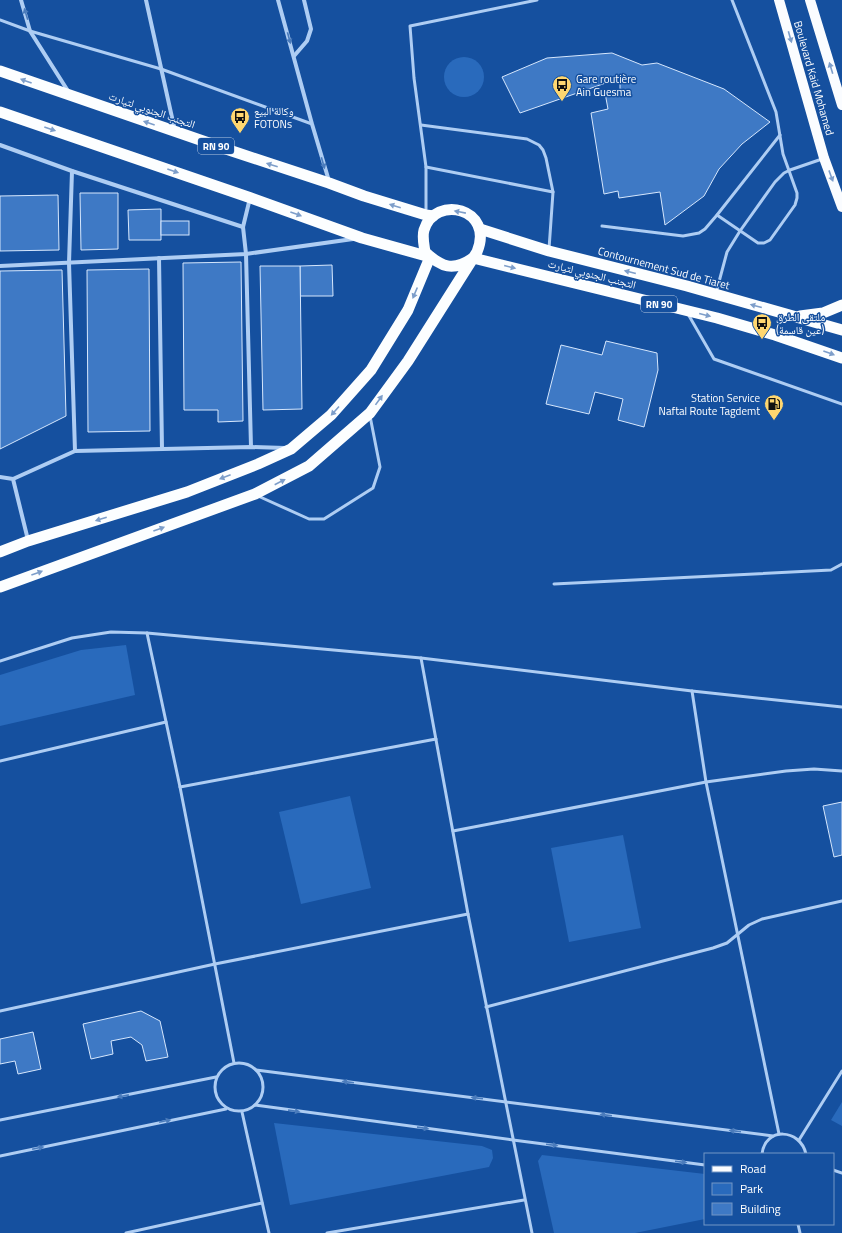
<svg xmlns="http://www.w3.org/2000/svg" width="842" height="1233" font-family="'Titillium Web','Noto Naskh Arabic',sans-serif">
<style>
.green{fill:#296abc}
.building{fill:#3e79c5;stroke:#d6e7fd}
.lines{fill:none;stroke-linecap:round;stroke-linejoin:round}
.service{stroke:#aecdf3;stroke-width:3}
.minor{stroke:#aecdf3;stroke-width:4}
.primary{stroke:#fafcff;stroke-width:10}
.trunk{stroke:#fcfeff;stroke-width:11}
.oneway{fill:#4b7cbc}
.oneway2{fill:#7c9dca}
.oneway3{fill:#7d9eca}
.labels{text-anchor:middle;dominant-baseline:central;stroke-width:3;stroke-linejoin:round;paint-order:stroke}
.shield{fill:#15509f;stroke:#b9cae2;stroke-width:1}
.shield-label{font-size:10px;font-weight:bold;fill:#fff}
.street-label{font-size:11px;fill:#fff;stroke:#15509f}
.poi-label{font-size:11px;fill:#fff;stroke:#15509f;text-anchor:start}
</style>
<rect width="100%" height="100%" fill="#15509f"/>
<!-- green -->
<g class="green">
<circle cx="464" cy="77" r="20"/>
<path d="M126,645l9,50 -135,31v-51l81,-25z"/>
<path d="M350,796l21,92 -70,16 -22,-92z"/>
<path d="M623,835l18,93 -72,14 -18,-94z"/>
<path d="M842,1102v24l-11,-6z"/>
<path d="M274,1123l208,23 10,4 1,8 -4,9 -199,38z"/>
<path d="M542,1155l163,19v45l-70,14h-81l-16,-72z"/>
</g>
<!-- building -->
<g class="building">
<path d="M612,53l30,12 15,-2 67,26 46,33 -28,22 -23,25 -15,27 -39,29 -5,-33 -41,6 -1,-7 -14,3 -13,-81 17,-4 -3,-16 15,-2v-13l-100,35 -18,-36 45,-19z"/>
<path d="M80,193h38v56l-37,1z"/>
<path d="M58,195l1,55 -59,1v-55z"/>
<path d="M161,209v31h-32l-1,-30z"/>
<rect x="161" y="221" width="28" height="14"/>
<path d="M241,262l2,159 -25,1v-12h-34l-1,-147z"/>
<path d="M332,265l1,31h-33v-30z"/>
<path d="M260,266h40l2,143 -39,1z"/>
<path d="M149,269l1,162 -62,1 -1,-162z"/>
<path d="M62,270l4,146 -66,33v-178z"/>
<path d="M606,341l51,12 1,17 -14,57 -26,-7 5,-21 -28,-7 -6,22 -43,-10 15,-59 41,10z"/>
<path d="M842,802v53l-8,2 -11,-51z"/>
<path d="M141,1011l19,10 8,36 -22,4 -4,-16 -11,-8 -20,4 2,13 -22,5 -8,-35z"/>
<path d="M33,1032l8,37 -23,5 -3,-13 -15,3v-25z"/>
</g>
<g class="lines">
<!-- service -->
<g class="service">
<path d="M0,20l30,11 131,38 151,55"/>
<path d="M421,125l106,14 12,6 4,5 3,8 7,34 -4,57"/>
<path d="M426,167l127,25"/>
<path d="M426,213v-46l-12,-89 -4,-52 127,-26"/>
<path d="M717,215l41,28h6l6,-3 25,-35 2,-7v-5l-14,-39 -7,-42 -44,-112"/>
<path d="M602,226l81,10 16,-3 6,-4 12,-14 63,-80"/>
<path d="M716,293l11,-41 13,-21 35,-49 9,-9 6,-3 32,-11"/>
<path d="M688,314l26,45 128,45"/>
<path d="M258,496l51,23h15l49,-31 7,-21 -10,-51"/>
<path d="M554,584l277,-14 11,-6"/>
<path d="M147,633l33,154 54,276"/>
<path d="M421,658l47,256 64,319"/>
<path d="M0,661l72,-23 39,-6 36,1 274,25 271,33 150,16"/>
<path d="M692,691l14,91 73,352"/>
<path d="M0,761l166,-39"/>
<path d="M180,787l256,-48"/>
<path d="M453,831l253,-49 80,-11 28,-2 28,2"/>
<path d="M486,1007l227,-59 14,-5 22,-18 13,-6 80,-18"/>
<path d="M0,1011l215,-47 253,-50"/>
<circle cx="239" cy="1087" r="24"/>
<path d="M256,1070l517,66"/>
<path d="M255,1105l258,35 192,25"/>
<path d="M242,1112l27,121"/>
<path d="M0,1120l216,-43"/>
<path d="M799,1140l43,-69"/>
<path d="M762,1154c3,-27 38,-26 44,0"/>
<path d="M0,1156l226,-47"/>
<path d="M833,1170l9,3"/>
<path d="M798,1224l2,9"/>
<path d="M126,1233l136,-30"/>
<path d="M327,1233l197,-33"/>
</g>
<!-- minor -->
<g class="minor">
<path d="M21,0l9,31 38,60"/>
<path d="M146,0l29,131"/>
<path d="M278,0l34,124 17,57"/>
<path d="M294,56l13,-15 4,-12 -7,-29"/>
<path d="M0,145l72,26 171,56"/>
<path d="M72,171l-3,92 6,188"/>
<path d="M250,198l-7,29 3,27 5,193"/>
<path d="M159,258l3,191"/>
<path d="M0,266l246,-12 107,-15"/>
<path d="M0,477l13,2 15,61"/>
<path d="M13,479l62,-28 176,-4 34,1"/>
</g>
<!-- primary -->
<g class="primary">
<path d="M779,0l45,158 18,49"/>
<path d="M810,0l32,105"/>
</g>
<!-- trunk -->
<g class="trunk">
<path d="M0,71l232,80 97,32 35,13 62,19 7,1"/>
<path d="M0,112l251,86 111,40 68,19"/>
<path d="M480,229l69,22 138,35 155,44"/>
<path d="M473,258l244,60 58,17 67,23"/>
<path d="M800,316l23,-3 19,-8"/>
<path d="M0,552l28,-11 159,-49 71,-28 33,-15 40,-34 40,-45 37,-60 22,-53"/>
<path d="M0,587l255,-93 54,-28 61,-53 38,-52 69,-109c18,-44 -42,-58 -53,-22 -2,7 0,15 1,22 16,15 28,20 48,6"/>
</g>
</g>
<!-- one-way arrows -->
<defs><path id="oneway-solid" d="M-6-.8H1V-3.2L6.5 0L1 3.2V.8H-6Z"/></defs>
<g class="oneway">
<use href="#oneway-solid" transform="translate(26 14) rotate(-107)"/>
<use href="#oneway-solid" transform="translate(289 38) rotate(75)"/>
<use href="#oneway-solid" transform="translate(323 163) rotate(74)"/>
<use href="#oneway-solid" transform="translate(348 1082) rotate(-173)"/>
<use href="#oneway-solid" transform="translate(123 1096) rotate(169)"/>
<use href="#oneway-solid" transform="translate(477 1098) rotate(-173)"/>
<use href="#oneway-solid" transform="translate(294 1111) rotate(8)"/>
<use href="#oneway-solid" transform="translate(606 1115) rotate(-173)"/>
<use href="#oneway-solid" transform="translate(165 1121) rotate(-12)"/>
<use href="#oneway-solid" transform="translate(423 1128) rotate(8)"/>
<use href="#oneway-solid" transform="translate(735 1131) rotate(-173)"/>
<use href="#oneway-solid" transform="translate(552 1145) rotate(7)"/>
<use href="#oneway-solid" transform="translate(38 1148) rotate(-12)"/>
<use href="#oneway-solid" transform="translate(681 1162) rotate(7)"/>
</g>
<g class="oneway2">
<use href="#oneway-solid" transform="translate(790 37) rotate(74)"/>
<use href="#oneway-solid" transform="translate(831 68) rotate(-107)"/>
<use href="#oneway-solid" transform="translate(831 176) rotate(70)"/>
</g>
<g class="oneway3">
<use href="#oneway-solid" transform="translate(26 81) rotate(-160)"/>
<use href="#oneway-solid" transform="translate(149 123) rotate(-161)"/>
<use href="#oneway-solid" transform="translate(50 129) rotate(19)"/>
<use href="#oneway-solid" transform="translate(272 165) rotate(-162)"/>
<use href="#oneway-solid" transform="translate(173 171) rotate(19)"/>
<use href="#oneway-solid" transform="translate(395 206) rotate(-163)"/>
<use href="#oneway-solid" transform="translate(460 212) rotate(-169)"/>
<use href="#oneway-solid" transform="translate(296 214) rotate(20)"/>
<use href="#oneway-solid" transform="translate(510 267) rotate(14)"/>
<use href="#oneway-solid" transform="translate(630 272) rotate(-166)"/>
<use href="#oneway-solid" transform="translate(415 293) rotate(113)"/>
<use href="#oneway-solid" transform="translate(756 306) rotate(-165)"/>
<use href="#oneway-solid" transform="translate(705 315) rotate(14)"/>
<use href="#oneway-solid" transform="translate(829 353) rotate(20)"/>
<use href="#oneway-solid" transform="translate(379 400) rotate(-54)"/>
<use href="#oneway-solid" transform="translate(335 411) rotate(132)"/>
<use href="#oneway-solid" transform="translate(225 477) rotate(159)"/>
<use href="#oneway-solid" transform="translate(280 482) rotate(-27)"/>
<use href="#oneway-solid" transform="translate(101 519) rotate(163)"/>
<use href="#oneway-solid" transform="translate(159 529) rotate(-20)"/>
<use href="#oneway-solid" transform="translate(37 573) rotate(-20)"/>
</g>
<!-- icons -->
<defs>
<g id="bus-pin" transform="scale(1)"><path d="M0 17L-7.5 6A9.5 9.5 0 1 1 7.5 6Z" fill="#ffd770" stroke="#15509f"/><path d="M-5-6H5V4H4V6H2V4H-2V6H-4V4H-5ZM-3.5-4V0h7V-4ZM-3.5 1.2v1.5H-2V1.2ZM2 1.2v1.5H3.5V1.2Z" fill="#111"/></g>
<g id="fuel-pin" transform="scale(1)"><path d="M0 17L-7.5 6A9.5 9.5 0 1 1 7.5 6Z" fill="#ffd770" stroke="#15509f"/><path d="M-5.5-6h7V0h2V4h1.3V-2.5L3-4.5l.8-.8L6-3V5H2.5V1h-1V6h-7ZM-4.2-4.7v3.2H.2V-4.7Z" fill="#111"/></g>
</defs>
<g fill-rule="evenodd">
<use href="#bus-pin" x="562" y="85"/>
<use href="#bus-pin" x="240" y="117"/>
<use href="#bus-pin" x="762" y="323"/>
<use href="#fuel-pin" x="774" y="404"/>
</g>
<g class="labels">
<!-- shield labels -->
<g class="shield">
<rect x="198" y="138" width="36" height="16" rx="3"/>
<rect x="641" y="296" width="36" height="16" rx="3"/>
</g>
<g class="shield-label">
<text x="216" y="146">RN 90</text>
<text x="659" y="304">RN 90</text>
</g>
<!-- street labels -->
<g class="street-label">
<text transform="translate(814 78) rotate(74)">Boulevard Kaid Mohamed</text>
<text transform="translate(152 110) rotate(19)">التجنب الجنوبي لتيارت</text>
<text transform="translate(664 268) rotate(15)">Contournement Sud de Tiaret</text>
<text transform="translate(592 274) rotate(14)">التجنب الجنوبي لتيارت</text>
</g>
<!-- poi labels -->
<g class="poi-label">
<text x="576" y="79">Gare routière<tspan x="576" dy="13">Ain Guesma</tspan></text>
<text x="254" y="111">وكالة البيع<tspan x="254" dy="13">FOTONs</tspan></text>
<text x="776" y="317">ملتقى الطرق<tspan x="776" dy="13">(عين قاسمة)</tspan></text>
<text x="760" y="398" text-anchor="end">Station Service<tspan x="760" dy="13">Naftal Route Tagdemt</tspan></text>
</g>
</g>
<!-- legend -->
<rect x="704" y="1153" width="130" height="72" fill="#15509f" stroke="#7396c5"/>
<rect x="712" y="1166" width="20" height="6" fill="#fafcff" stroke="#7396c5"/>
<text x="740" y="1173" font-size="12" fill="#ffffff">Road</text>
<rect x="712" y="1183" width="20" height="12" fill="#296abc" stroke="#7396c5"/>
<text x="740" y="1193" font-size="12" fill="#ffffff">Park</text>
<rect x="712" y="1203" width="20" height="12" fill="#3e79c5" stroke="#7396c5"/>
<text x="740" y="1213" font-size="12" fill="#ffffff">Building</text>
</svg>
